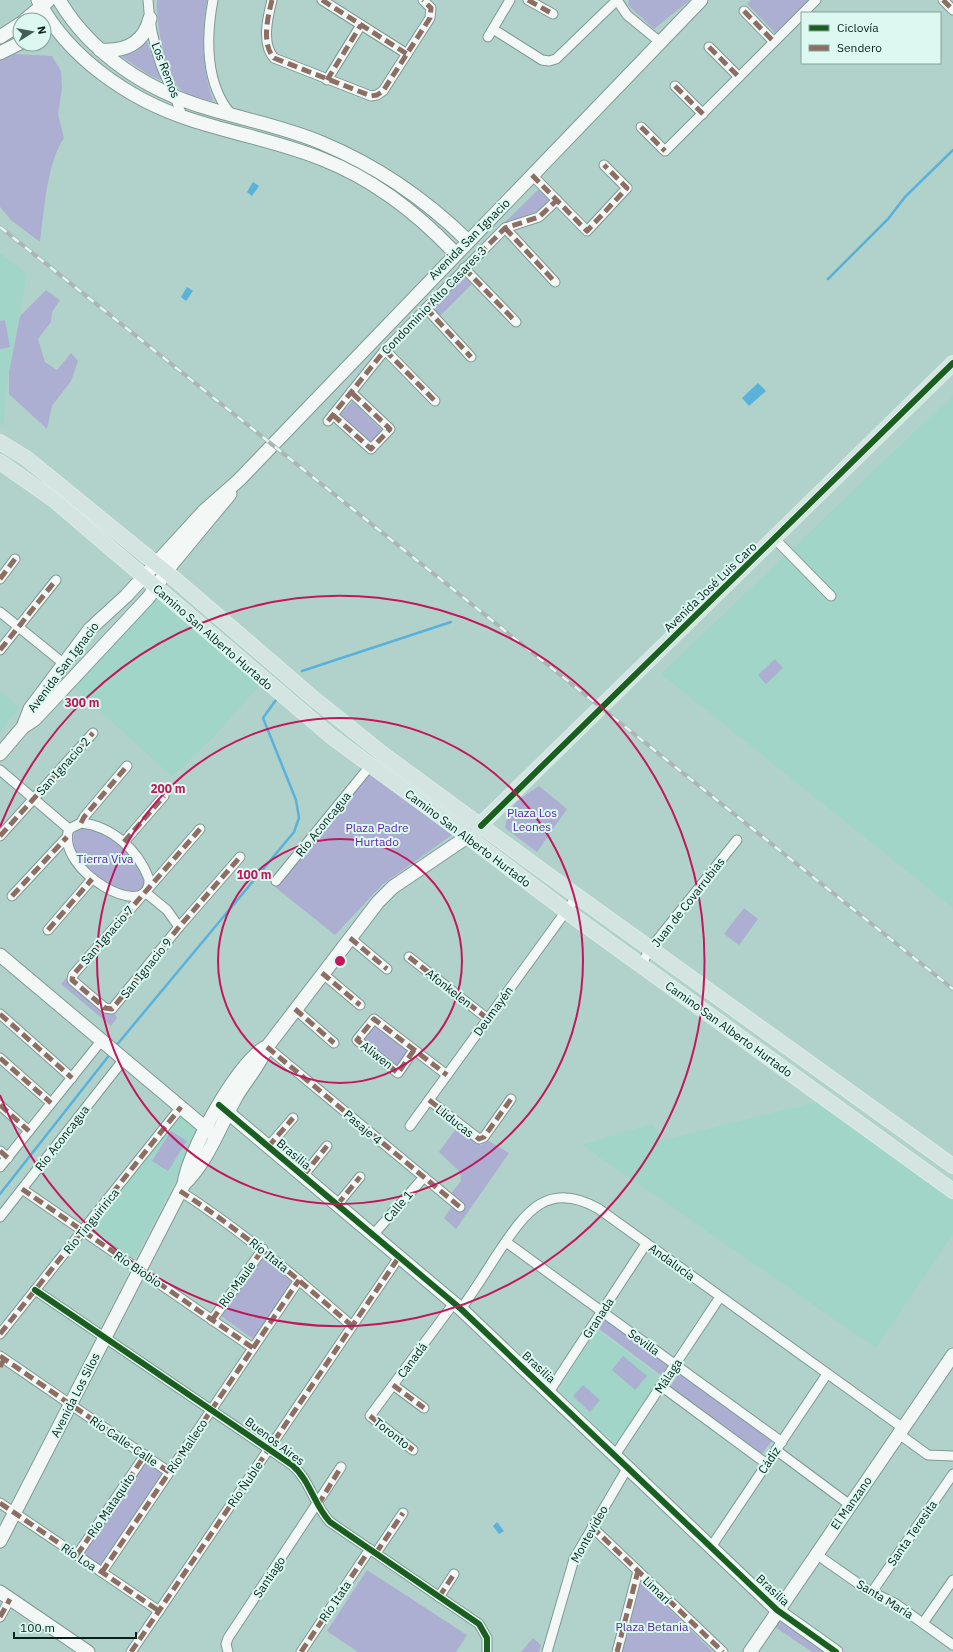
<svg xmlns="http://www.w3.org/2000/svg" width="953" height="1652" font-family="'IBM Plex Sans',sans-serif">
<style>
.built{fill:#a0d5c8}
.green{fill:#acafd2}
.water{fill:#5ab1d9}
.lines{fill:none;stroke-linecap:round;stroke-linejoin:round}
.stream{stroke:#5ab1d9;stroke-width:2.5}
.street-casing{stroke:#7f9993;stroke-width:11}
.secondary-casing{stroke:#7f9993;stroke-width:15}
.primary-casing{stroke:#dcebe7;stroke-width:16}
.street{stroke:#f3f8f7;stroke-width:9}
.secondary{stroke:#f3f8f7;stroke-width:13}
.primary{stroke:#d4e4e1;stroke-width:14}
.rail-casing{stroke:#adb6b4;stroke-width:4}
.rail{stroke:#dcf9f1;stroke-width:2.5;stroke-dasharray:8;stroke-linecap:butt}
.quiet{stroke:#8d6e63;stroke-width:5;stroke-dasharray:10 5;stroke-linecap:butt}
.cycleway-casing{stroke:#dcf9f1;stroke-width:8}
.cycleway{stroke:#1b5e20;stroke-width:6}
.ring{fill:none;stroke:#c2185b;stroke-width:2}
.labels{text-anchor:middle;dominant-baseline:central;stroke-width:4;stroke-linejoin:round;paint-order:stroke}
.street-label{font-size:12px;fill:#07201b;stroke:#dcf9f1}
.park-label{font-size:12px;fill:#5e24a8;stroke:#dcf9f1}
.centre{fill:#c2185b;stroke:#dcf9f1;stroke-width:2}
.ring-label{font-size:12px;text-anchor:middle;font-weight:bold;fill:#c2185b;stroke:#dcf9f1;stroke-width:4;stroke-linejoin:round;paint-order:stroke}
</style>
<rect width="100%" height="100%" fill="#b1d2ca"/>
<!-- built -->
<g class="built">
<path d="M0,253l27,21 -22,117 -1,35 -4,-2z"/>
<path d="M953,395v513l-292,-234z"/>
<path d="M155,596l106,88 -51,57 -14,12 -23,24 -100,-90z"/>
<path d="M0,691l19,16 -19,25z"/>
<path d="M822,1101l131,99v34l-77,114 -294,-203 70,-21 11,16z"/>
<path d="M180,1111l21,20 -67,128 -46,-30z"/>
<path d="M597,1330l63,47 -42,65 -3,1 -56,-53z"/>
</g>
<!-- green -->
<g class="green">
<path d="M157,0h50c-6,33 -5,69 6,101 -9,-2 -21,-4 -29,-9 -19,-11 -28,-71 -27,-92z"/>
<path d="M629,0h61l-36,29 -26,-24z"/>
<path d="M751,0h59l-35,33 -28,-29z"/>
<path d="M147,42l15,35 -2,3 -11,-5 -28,-19 1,-3z"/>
<path d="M16,54l36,2 9,15 1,17 -4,26 6,24c-17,24 -20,74 -24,104l-29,-22 -11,-13v-147z"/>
<path d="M539,189l10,10v3l-13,10 -33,12z"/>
<path d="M464,276l8,8 -32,32 -8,-8z"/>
<path d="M46,290l14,10 -8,12 -1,10 -13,17 7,23 12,8 14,-17 7,8 -7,20 -19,25 -5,23 -38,-35v-22l11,-56z"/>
<path d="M5,320l5,27 -10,2v-28z"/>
<path d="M353,401l30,30 -13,14 -31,-30z"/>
<path d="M775,659l8,9 -17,16 -8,-9z"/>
<path d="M370,774l82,61 -69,49 -48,51 -60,-48z"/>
<path d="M539,786l28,23 -30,43 -32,-24c4,-24 15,-30 34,-42z"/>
<path d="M89,827c24,8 57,31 55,59 -5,4 -10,8 -17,7 -15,-3 -50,-27 -54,-43 0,-5 1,-11 1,-16l2,-3z"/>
<path d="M744,908l14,11 -19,26 -15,-11z"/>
<path d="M67,977l4,6 37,30 7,1 2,4 -6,8 -50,-42z"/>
<path d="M371,1022l40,30 -12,15 -40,-30z"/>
<path d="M458,1126l23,19 6,-5 22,13 -53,76 -12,-11 12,-17 -7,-5 12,-15 -1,-9 -21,-20z"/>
<path d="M171,1131l16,10 -19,30 -16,-10z"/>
<path d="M262,1257l32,24 -41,58 -33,-24z"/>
<path d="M604,1319l65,46 -7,11 -64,-48z"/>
<path d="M623,1356l24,20 -12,14 -23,-20z"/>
<path d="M680,1372l92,69 -11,14 -91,-68z"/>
<path d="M583,1385l17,15 -10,12 -17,-16z"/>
<path d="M147,1460l17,15 -62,92 -20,-14z"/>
<path d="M367,1570l100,65 -11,17h-98l-31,-21z"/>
<path d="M639,1579l74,73h-94z"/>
<path d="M781,1619l47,33h-16l-37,-25z"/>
<path d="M533,1638l8,7 -2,7h-18z"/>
</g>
<!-- water -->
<g class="water">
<path d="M253,182l6,4 -7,10 -5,-4z"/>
<path d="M187,287l6,4 -7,10 -5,-4z"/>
<path d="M758,383l8,8 -17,15 -7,-8z"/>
<path d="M497,1522l7,9 -5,3 -6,-8z"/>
</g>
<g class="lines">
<!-- stream -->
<g class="stream">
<path d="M828,279l60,-60 17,-22 48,-47"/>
<path d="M302,671l149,-49"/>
<path d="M115,1047l179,-215 5,-14 -3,-18 -33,-82 13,-18"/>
<path d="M0,1194l111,-141"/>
</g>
<!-- street casing -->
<g class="street-casing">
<g id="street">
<path d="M148,0c1,22 6,44 13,65 7,18 16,33 21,52"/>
<path d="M213,0c-7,37 -8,84 18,114"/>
<path d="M272,0c-4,16 -11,44 2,58l97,38 6,-1 6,-4 47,-73 1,-10 -8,-8"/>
<path d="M322,0l85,54"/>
<path d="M528,0l25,14"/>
<path d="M617,0l10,15 33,27"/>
<path d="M943,0l10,10"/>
<path d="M744,11l30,31"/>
<path d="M803,13l13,-13"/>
<path d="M493,29l49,31 7,1 7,-2 61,-59"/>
<path d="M488,37l22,-37"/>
<path d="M709,47l30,30"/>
<path d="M327,80l34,-55"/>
<path d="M675,86l28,28"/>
<path d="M641,127l24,24 137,-137"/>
<path d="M532,175l55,56 40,-43 -23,-23"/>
<path d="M505,228l50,54"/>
<path d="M464,268l52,54"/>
<path d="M426,308l45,49"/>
<path d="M385,350l50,51"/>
<path d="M333,415l38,34 19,-20 -39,-37"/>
<path d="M328,421l57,-71 120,-122 34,-11 18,-17"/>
<path d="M775,539l56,57"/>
<path d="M0,579l15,-20"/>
<path d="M0,612l63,51"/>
<path d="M0,650l56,-70"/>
<path d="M0,770l69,59"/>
<path d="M81,823c31,3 57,27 68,56 2,46 -95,-9 -80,-50z"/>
<path d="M81,823l3,-6 43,-51"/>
<path d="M200,829l-127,146 -1,5 33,28 7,1 67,-82 61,-70"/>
<path d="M0,836l93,-103"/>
<path d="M124,842l40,-46"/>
<path d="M276,881l94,-115"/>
<path d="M145,892l22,18 12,17"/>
<path d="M12,896l55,-59"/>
<path d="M48,930l44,-51"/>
<path d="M350,938l37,31"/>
<path d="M409,957l79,62"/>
<path d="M641,965l9,-16 87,-109"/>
<path d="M322,973l38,32"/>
<path d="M295,1009l39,34"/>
<path d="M0,1014l72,64"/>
<path d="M267,1047l193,160"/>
<path d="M414,1050l-16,23 -41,-33 17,-21 73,56"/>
<path d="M0,1058l51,45"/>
<path d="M429,1100l50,39 5,-2 27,-38"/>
<path d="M0,1105l29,26"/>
<path d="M410,1126l167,-230"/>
<path d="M268,1147l25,-29"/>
<path d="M0,1151l8,7"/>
<path d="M0,1167l102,-127"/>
<path d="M303,1176l24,-30"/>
<path d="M22,1189l231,159"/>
<path d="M180,1191c62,40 117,87 172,135"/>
<path d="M337,1205l23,-28"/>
<path d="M0,1217l124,-158"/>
<path d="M373,1235l51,-58"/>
<path d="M506,1242l276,200"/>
<path d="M35,1290l257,175c18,15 22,40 38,57l149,102 8,14v14"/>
<path d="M461,1309c13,-18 25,-37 37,-56 27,-40 49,-74 101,-44l304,219"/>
<path d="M212,1320l51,-71"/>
<path d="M0,1334l181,-227"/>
<path d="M0,1356l169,116"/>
<path d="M393,1385l31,23"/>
<path d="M661,1386l106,78"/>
<path d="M549,1392l97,-148"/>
<path d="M899,1434l29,21 25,1"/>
<path d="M413,1450l-43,-34 84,-113"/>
<path d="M776,1450l74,55"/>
<path d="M615,1455l105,-158"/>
<path d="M0,1503l159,108"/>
<path d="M592,1527l131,125"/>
<path d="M711,1547l116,-173"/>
<path d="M376,1553l27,-40"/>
<path d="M816,1554l50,35 30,15 57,41"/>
<path d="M77,1555l68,-100"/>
<path d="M102,1572l197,-292"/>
<path d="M872,1592l81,-118"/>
<path d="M439,1597l15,-23"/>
<path d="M0,1617l10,-18"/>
<path d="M923,1623l30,-43"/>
<path d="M131,1652l268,-395"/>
<path d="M228,1652l-2,-8 2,-6 113,-171"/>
<path d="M301,1652l69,-103"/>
<path d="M547,1652l27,-93 54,-92"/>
<path d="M617,1652l21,-81"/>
</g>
</g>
<!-- secondary casing -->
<g class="secondary-casing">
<g id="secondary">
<path d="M38,0c30,58 93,101 154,120 43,14 88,22 130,39 51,20 95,54 132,93"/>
<path d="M59,0c32,54 89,91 148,108 39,12 78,19 115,35 55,23 103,56 145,97"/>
<path d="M25,20l23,-19"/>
<path d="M0,37l20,-13"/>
<path d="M100,50c24,2 44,-6 50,-32"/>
<path d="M0,53l20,-10"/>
<path d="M23,727l7,-18 60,-80 36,-33 79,-86 34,-30c153,-161 307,-321 462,-480"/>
<path d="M0,754l23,-27 12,-8 113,-121 24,-34 58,-70"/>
<path d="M0,955l215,181"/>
<path d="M219,1105l242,204 316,301 59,42"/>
<path d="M184,1184c4,-33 52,-117 80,-136"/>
<path d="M0,1541l184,-357c24,-23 36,-58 52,-87 10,-17 24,-32 31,-50l111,-145 15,-15 74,-50"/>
<path d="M0,1592l88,60"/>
<path d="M750,1652l203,-297"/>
</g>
</g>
<!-- primary casing -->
<g class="primary-casing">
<g id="primary">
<path d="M0,442l26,16 32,26 118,96 137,118 71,57 193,141 376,270"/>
<path d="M0,462l54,38 278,237 123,90 111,84 387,280"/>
<path d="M474,831l479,-468"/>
</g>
</g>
<!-- street -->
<use href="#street" class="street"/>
<!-- secondary -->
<use href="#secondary" class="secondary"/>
<!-- primary -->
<use href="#primary" class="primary"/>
<!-- rail casing -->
<g class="rail-casing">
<path id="rail" d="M0,227l953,762"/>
</g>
<!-- rail -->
<use href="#rail" class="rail"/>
<!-- quiet -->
<g class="quiet">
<path d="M272,0c-4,16 -11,44 2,58l97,38 6,-1 6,-4 47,-73 1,-10 -8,-8"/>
<path d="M322,0l85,54"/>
<path d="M528,0l25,14"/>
<path d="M943,0l10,10"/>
<path d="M744,11l30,31"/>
<path d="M709,47l30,30"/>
<path d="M327,80l34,-55"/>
<path d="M675,86l28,28"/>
<path d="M641,127l24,24"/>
<path d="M532,175l55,56 40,-43 -23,-23"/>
<path d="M505,228l50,54"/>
<path d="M464,268l52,54"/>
<path d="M426,308l45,49"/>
<path d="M385,350l50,51"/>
<path d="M333,415l38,34 19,-20 -39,-37"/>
<path d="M328,421l57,-71 120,-122 34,-11 18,-17"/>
<path d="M0,579l15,-20"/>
<path d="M0,650l56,-70"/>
<path d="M81,823l3,-6 43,-51"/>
<path d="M200,829l-127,146 -1,5 33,28 7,1 67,-82 61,-70"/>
<path d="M0,836l93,-103"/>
<path d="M124,842l40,-46"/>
<path d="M12,896l55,-59"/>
<path d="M48,930l44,-51"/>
<path d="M350,938l37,31"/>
<path d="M409,957l79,62"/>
<path d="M322,973l38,32"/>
<path d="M295,1009l39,34"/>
<path d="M0,1014l72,64"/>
<path d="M267,1047l193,160"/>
<path d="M414,1050l-16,23 -41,-33 17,-21 73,56"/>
<path d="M0,1058l51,45"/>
<path d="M429,1100l50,39 5,-2 27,-38"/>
<path d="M0,1105l29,26"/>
<path d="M268,1147l25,-29"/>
<path d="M0,1151l8,7"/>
<path d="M303,1176l24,-30"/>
<path d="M22,1189l231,159"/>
<path d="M180,1191c62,40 117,87 172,135"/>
<path d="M337,1205l23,-28"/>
<path d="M212,1320l51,-71"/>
<path d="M0,1334l181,-227"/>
<path d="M0,1356l169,116"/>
<path d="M0,1367l4,-8"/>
<path d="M393,1385l31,23"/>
<path d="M370,1416l43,34"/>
<path d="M0,1503l159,108"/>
<path d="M318,1505l23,-38"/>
<path d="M592,1527l131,125"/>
<path d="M376,1553l27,-40"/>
<path d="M77,1555l68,-100"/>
<path d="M102,1572l197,-292"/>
<path d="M439,1597l15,-23"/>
<path d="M0,1617l10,-18"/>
<path d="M131,1652l268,-395"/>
<path d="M301,1652l69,-103"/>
<path d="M617,1652l21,-81"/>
</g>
<!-- cycleway casing -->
<g class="cycleway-casing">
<g id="cycleway">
<path d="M481,826l472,-463"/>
<path d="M219,1105l242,204 316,301 59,42"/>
<path d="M35,1290l257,175c18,15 22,40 38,57l149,102 8,14v14"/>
</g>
</g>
<!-- cycleway -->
<use href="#cycleway" class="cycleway"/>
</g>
<!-- distance rings -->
<g class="ring">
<circle cx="340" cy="961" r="122"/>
<circle cx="340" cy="961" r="243"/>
<path d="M0 827A365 365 0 1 1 0 1095"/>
</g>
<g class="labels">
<!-- street labels -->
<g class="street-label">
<text transform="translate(166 70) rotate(69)">Los Remos</text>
<text transform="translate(469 239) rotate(-45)">Avenida San Ignacio</text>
<text transform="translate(434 300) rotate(-46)">Condominio Alto Casares 3</text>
<text transform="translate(710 587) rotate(-44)">Avenida José Luis Caro</text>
<text transform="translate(213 637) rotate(41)">Camino San Alberto Hurtado</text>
<text transform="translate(63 667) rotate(-53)">Avenida San Ignacio</text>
<text transform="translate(63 766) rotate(-48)">San Ignacio 2</text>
<text transform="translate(323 824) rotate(-51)">Río Aconcagua</text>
<text transform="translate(468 838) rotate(37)">Camino San Alberto Hurtado</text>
<text transform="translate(688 902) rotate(-52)">Juan de Covarrubias</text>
<text transform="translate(107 935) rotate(-49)">San Ignacio 7</text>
<text transform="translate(146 968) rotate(-51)">San Ignacio 9</text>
<text transform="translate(449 988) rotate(38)">Afonkelen</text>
<text transform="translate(493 1011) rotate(-54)">Deumayén</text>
<text transform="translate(729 1029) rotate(36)">Camino San Alberto Hurtado</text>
<text transform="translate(377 1055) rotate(38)">Aliwen</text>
<text transform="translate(455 1121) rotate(38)">Lliducas</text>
<text transform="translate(363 1127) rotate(40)">Pasaje 4</text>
<text transform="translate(62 1138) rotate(-52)">Río Aconcagua</text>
<text transform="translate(294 1154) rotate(40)">Brasilia</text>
<text transform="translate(398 1206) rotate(-49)">Calle 1</text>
<text transform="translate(91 1221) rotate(-51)">Río Tinguiririca</text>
<text transform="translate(269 1255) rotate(39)">Río Itata</text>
<text transform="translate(672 1262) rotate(36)">Andalucía</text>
<text transform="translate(138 1269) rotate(34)">Río Biobío</text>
<text transform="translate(237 1284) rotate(-54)">Río Maule</text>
<text transform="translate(598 1318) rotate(-57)">Granada</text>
<text transform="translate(644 1342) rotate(36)">Sevilla</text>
<text transform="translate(412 1360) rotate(-53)">Canadá</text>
<text transform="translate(539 1367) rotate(43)">Brasilia</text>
<text transform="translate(668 1376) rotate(-56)">Málaga</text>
<text transform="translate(75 1395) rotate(-63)">Avenida Los Silos</text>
<text transform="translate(392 1433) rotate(38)">Toronto</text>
<text transform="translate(124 1441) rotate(34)">Río Calle-Calle</text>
<text transform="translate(275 1441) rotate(37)">Buenos Aires</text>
<text transform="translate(187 1446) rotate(-56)">Río Malleco</text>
<text transform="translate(769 1460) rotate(-56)">Cádiz</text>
<text transform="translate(245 1484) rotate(-56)">Río Ñuble</text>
<text transform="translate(851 1503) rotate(-55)">El Manzano</text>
<text transform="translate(111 1505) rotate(-56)">Río Mataquito</text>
<text transform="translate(912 1533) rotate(-55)">Santa Teresita</text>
<text transform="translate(589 1534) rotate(-61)">Montevideo</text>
<text transform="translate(79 1557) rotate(34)">Río Loa</text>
<text transform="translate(269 1577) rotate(-56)">Santiago</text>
<text transform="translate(657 1590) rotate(44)">Limarí</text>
<text transform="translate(773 1590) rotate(43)">Brasilia</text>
<text transform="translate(885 1599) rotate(31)">Santa María</text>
<text transform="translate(335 1601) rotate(-56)">Río Itata</text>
</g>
<!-- park labels -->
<g class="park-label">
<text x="532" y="812">Plaza Los<tspan x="532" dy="14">Leones</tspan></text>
<text x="377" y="827">Plaza Padre<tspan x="377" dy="14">Hurtado</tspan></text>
<text x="105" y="858">Tierra Viva</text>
<text x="652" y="1626">Plaza Betania</text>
</g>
</g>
<circle cx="340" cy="961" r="6" class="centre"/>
<g class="ring-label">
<text x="82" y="707">300 m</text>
<text x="168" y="793">200 m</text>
<text x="254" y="879">100 m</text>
</g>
<!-- legend -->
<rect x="801" y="12" width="140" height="52" fill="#dcf9f1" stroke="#87a29b"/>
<rect x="809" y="25" width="20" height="6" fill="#1b5e20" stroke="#87a29b"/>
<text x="837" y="32" font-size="12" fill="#07201b">Ciclovía</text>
<rect x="809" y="45" width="20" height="6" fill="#8d6e63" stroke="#87a29b"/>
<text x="837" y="52" font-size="12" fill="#07201b">Sendero</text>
<!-- north arrow -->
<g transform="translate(32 32) rotate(79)"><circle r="19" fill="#dcf9f1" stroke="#87a29b"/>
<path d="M0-3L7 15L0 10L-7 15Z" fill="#425e58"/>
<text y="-6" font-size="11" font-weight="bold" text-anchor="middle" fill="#07201b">N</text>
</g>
<!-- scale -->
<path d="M14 1632v6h122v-6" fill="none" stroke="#07201b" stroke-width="2"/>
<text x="20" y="1632" font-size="12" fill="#07201b" stroke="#dcf9f1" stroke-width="3" paint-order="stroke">100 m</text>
</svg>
